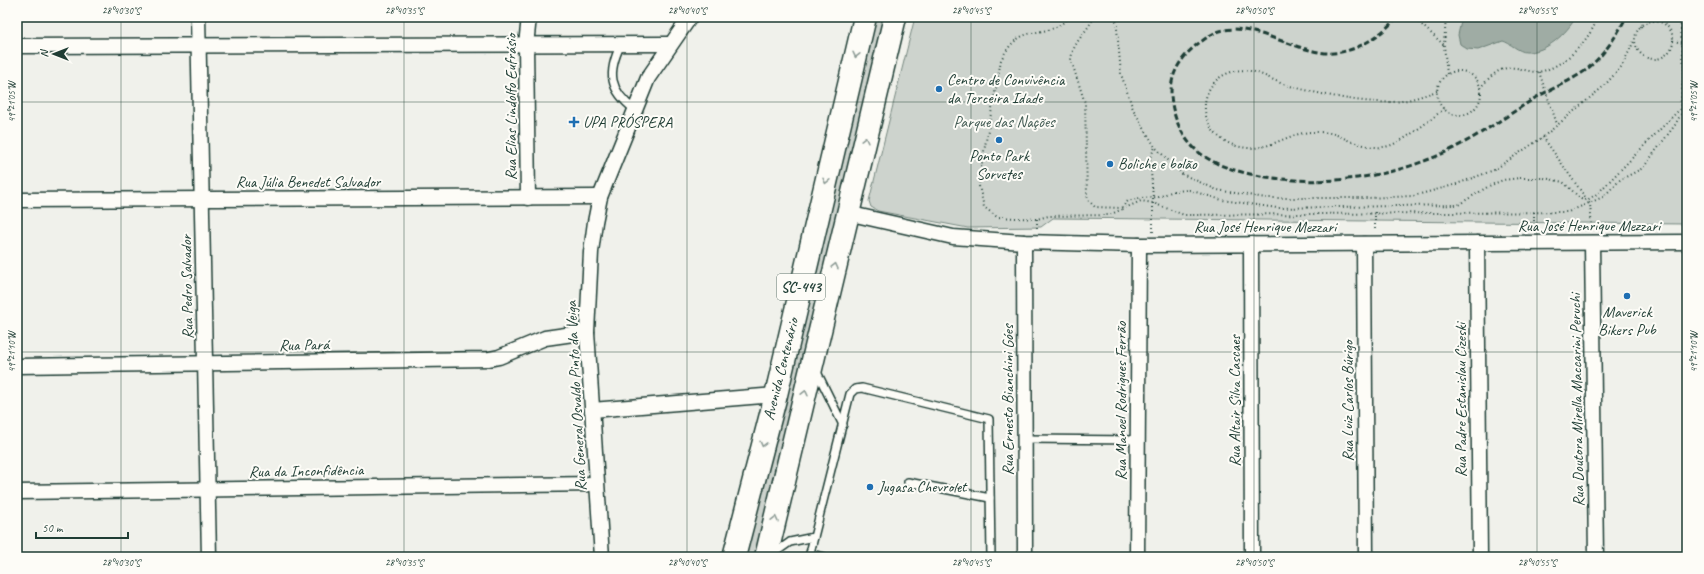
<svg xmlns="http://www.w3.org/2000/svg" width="1704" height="574" font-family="Caveat,sans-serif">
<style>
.green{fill:#cdd3cd;stroke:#768880}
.water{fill:#9faca4;stroke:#6c8077}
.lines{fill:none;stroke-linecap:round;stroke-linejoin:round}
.service-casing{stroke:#1f3d34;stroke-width:10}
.minor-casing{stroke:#1f3d34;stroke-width:17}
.primary-casing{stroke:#1f3d34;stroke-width:25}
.path{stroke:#1f3d34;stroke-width:2;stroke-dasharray:1 3;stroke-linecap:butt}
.service{stroke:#fdfcf7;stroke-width:7}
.minor{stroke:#fdfcf7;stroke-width:14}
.primary{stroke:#fdfcf7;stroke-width:22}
.rail{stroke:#1f3d34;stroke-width:3;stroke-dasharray:6 3;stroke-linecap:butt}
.oneway{stroke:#8e9c96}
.ticks{fill:none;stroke:#1f3d34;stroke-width:1;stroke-opacity:0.45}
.poi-dot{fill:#1f6fb2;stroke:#fdfcf7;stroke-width:1.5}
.labels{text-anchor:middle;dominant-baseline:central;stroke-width:4;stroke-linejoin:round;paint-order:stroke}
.shield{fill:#fdfcf7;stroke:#62766e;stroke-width:1}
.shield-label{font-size:15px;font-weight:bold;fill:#1f3d34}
.poi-label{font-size:16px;fill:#1f3d34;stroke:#fdfcf7;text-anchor:start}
.street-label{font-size:16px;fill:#1f3d34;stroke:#fdfcf7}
.park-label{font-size:16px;fill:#425b53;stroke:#fdfcf7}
.neatline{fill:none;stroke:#1f3d34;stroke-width:1.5}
.ticks-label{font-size:10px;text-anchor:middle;fill:#1f3d34}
</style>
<rect width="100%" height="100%" fill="#f0f1eb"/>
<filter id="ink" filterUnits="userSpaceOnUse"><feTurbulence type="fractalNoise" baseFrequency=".025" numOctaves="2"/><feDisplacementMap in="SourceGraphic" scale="8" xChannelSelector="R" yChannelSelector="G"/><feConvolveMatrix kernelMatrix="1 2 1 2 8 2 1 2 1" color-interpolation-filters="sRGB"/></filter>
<g filter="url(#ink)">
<!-- green -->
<g class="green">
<path d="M868,17h20l-130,540h-18z"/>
<path d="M915,17h772v207l-634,-6 -12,9 -73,1 -90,-17 -7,-4 -2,-6z"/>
</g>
<!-- water -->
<path class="water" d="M1462,17h114c-9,16 -30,36 -50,35 -7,0 -16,-9 -23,-11l-25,9 -11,-1 -7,-5 -2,-9z"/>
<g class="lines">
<!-- service casing -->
<g class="service-casing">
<g id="service">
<path d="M621,44c-14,29 -12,46 14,66"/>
<path d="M816,370l27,55"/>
<path d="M1025,439l113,1"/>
<path d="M908,482l82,16"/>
<path d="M773,554l17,-12 24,-5"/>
<path d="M810,554l14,3"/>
<path d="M809,557l41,-163 5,-5 7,-1 127,31 2,138"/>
</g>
</g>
<!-- minor casing -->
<g class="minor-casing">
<g id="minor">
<path d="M198,17l11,540"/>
<path d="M17,46l653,-2"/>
<path d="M528,198l-2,-153 3,-28"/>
<path d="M17,200l583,-3"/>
<path d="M847,213l106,24 71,5 115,3 548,-3"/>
<path d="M1024,242l1,315"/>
<path d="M1477,243l3,314"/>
<path d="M1592,243l4,314"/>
<path d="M1251,244l1,313"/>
<path d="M1364,244l2,313"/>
<path d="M17,366l472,-7 10,-2 46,-19 42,-6"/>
<path d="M592,410l184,-15"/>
<path d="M17,492l579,-8"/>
<path d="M602,557l-15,-225 4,-80 4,-30 5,-25 48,-119 42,-61"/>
<path d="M1137,557l2,-312"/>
</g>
</g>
<!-- primary casing -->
<g class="primary-casing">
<g id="primary">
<path d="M734,557l42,-162 89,-378"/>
<path d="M766,557l129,-540"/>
</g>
</g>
<!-- path -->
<g class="path">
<path d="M1069,17c-23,26 -47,1 -68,43l-21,113 -1,13 5,21 13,10 40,2 12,-3 60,-1 32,-14 12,2 31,12 384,-3 35,-15 17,-17 23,-12 32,-43 6,-11 6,-24"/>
<path d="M1094,17c-7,15 -22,26 -23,43l14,43 2,91 1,6 7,7 26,1 7,-7 12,-3 19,-1 14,-6 16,-1 33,10 55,8 181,-3 31,-19 14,-6 17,-2h24l19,4 18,17 6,1 10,-6 83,-85 4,-41 -4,-51"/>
<path d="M1116,17l5,57 12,35 22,38 27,27 35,16 49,8h101l46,-2 41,-11 40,-15 49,-33 61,-51 18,-20 13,-27"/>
<path d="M1413,17l31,28"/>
<path d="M1446,17l-2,28 3,29"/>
<circle cx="1654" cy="40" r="19"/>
<path d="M1641,27l2,-10"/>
<path d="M1673,41l14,3"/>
<circle cx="1459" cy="93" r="22"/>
<path d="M1539,72l18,52"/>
<path d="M1480,88c7,-8 16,-18 27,-20 10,-2 20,4 30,4 26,-3 53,-32 61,-55"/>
<path d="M1437,91c-12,4 -23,8 -35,10 -33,5 -83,-7 -116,-16 -18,-6 -32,-18 -51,-14 -45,10 -39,74 14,77 23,1 41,-16 64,-16 6,0 15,0 21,2 7,2 12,6 19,8 10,3 20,6 30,5 17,-1 46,-27 61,-38"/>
<path d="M1543,137l47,67 2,25"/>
<path d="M1375,212v19"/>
<path d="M1534,212v18"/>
<path d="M1037,219v10"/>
<path d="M1153,232v-34l-3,-40 5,-11"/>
</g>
<!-- service -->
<use href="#service" class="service"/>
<!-- minor -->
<use href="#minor" class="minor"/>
<!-- primary -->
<use href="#primary" class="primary"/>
<!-- rail -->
<path class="rail" d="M1397,17c-17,20 -44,38 -72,36 -31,-3 -72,-29 -101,-23 -8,1 -15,6 -22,11 -11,7 -22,19 -27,31 -8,19 -3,42 7,60 14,26 41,36 68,42 66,14 139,6 200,-24 30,-15 57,-34 85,-52 16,-9 36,-17 51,-28 17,-14 31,-34 40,-53"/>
</g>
<!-- one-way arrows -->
<defs><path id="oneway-chevron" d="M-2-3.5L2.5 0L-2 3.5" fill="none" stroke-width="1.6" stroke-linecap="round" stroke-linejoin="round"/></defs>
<g class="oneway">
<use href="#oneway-chevron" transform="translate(856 55) rotate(103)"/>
<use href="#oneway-chevron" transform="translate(865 140) rotate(-76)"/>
<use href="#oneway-chevron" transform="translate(826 181) rotate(103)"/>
<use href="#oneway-chevron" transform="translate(835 266) rotate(-77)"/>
<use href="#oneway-chevron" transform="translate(805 393) rotate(-77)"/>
<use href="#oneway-chevron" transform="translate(763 444) rotate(104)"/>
<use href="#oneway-chevron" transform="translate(775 519) rotate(-77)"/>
</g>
</g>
<!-- ticks -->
<path class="ticks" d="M121,17v540M404,17v540M687,17v540M971,17v540M1254,17v540M1537,17v540M17,102h1670M17,352h1670"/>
<!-- markers -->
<g class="poi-dot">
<circle cx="939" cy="89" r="4"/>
<path d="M572 116h4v4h4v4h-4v4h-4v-4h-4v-4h4z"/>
<circle cx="999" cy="140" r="4"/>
<circle cx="1110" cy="164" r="4"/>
<circle cx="1627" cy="296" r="4"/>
<circle cx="870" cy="487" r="4"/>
</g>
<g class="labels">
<!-- shield labels -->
<rect class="shield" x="777" y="274" width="48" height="26" rx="3"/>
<g class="shield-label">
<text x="801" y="287">SC-443</text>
</g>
<!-- poi labels -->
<g class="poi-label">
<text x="947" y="80">Centro de Convivência<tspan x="947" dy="18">da Terceira Idade</tspan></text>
<text x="583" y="122">UPA PRÓSPERA</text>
<text x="999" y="156" text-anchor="middle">Ponto Park<tspan x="999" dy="18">Sorvetes</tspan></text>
<text x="1118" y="164">Boliche e bolão</text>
<text x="1627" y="312" text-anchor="middle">Maverick<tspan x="1627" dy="18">Bikers Pub</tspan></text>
<text x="878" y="487">Jugasa Chevrolet</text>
</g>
<!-- street labels -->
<g class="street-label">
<text transform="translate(511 107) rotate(-90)">Rua Elias Lindolfo Eufrásio</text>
<text x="308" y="182">Rua Júlia Benedet Salvador</text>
<text x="1589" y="226">Rua José Henrique Mezzari</text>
<text x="1265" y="227">Rua José Henrique Mezzari</text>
<text transform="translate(187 287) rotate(-91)">Rua Pedro Salvador</text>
<text transform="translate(304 345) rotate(-1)">Rua Pará</text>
<text transform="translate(781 369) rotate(-76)">Avenida Centenário</text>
<text transform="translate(576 396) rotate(-93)">Rua General Osvaldo Pinto da Veiga</text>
<text transform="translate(1008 400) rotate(-90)">Rua Ernesto Bianchini Góes</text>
<text transform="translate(1461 400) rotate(-90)">Rua Padre Estanislau Cizeski</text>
<text transform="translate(1577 400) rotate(-91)">Rua Doutora Mirella Maccarini Peruchi</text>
<text transform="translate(1121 401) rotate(-90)">Rua Manoel Rodrigues Ferrão</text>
<text transform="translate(1235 401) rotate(-90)">Rua Altair Silva Cascaes</text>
<text transform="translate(1348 401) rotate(-90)">Rua Luiz Carlos Búrigo</text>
<text transform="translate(306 471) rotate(-1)">Rua da Inconfidência</text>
</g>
<!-- park labels -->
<g class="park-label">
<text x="1004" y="122">Parque das Nações</text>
</g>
</g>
<!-- margin -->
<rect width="1704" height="574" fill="none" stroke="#fdfcf7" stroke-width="44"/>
<!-- north arrow -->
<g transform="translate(54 54) rotate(270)" stroke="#fdfcf7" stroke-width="3" paint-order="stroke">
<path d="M0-3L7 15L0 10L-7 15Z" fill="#1f3d34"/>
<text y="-6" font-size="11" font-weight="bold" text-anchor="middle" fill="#1f3d34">N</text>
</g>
<!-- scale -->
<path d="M36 532v6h92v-6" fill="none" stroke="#1f3d34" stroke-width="2"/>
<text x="42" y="532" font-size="12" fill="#1f3d34" stroke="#fdfcf7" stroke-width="3" paint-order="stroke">50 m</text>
<rect x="22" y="22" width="1660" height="530" class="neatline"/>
<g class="ticks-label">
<text x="121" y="14">28°40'30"S</text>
<text x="404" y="14">28°40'35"S</text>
<text x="687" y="14">28°40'40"S</text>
<text x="971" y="14">28°40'45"S</text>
<text x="1254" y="14">28°40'50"S</text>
<text x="1537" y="14">28°40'55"S</text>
<text transform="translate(1693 102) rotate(-90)" y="4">49°21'05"W</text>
<text transform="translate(11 102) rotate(-90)" y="4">49°21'05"W</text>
<text transform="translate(1693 352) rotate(-90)" y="4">49°21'10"W</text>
<text transform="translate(11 352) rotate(-90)" y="4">49°21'10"W</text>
<text x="121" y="566">28°40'30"S</text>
<text x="404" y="566">28°40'35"S</text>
<text x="687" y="566">28°40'40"S</text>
<text x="971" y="566">28°40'45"S</text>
<text x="1254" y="566">28°40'50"S</text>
<text x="1537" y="566">28°40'55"S</text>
</g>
</svg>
